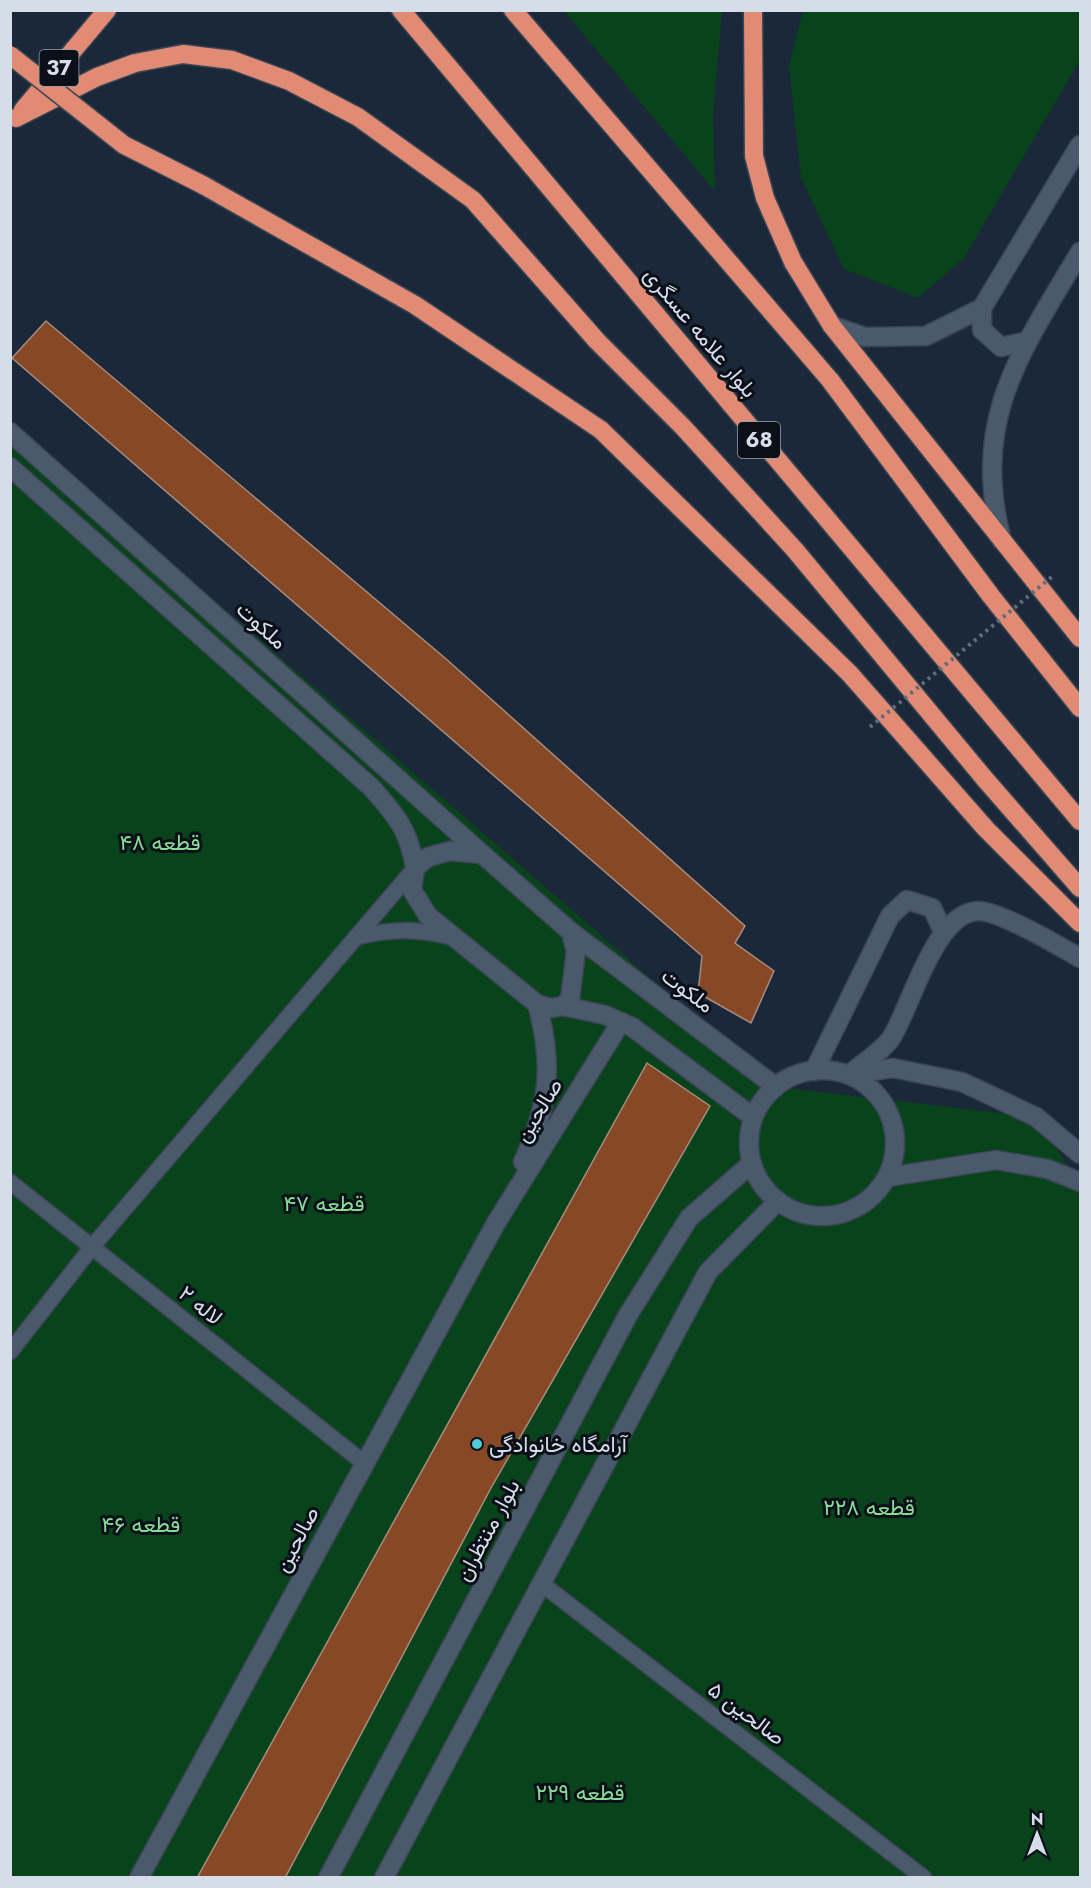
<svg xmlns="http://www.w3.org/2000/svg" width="1091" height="1888" font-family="Jost,Vazirmatn,sans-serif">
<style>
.green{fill:#09431b}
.building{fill:#874825;stroke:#a68d80;stroke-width:1.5}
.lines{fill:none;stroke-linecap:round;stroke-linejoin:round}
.lane-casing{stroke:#3b4553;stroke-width:18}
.secondary-casing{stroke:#3b4553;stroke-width:21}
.highway-casing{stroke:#3b4553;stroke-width:21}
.lane{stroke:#4a596c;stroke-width:15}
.secondary{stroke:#4a596c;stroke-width:18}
.highway{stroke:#e18a74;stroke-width:18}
.highway-bridge-casing{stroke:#3b4553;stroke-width:21;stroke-linecap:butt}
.path-bridge{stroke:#616c7b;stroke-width:4;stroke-dasharray:3 4.5;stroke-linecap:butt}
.highway-bridge{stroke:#e18a74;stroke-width:18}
.poi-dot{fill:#52cbd9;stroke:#0b1018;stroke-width:2}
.labels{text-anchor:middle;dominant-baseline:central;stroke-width:6;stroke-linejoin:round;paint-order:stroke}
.shield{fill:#0b1018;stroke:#98a0aa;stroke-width:1.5}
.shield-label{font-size:21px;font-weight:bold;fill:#d5dde8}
.street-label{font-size:22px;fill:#d5dde8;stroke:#0b1018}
.park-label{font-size:22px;fill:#87dc97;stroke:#0b1018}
.poi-label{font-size:22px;fill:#d5dde8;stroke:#0b1018;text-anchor:start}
</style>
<rect width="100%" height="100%" fill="#1b2839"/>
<!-- green -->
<g class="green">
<path d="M803,10l277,1v49l-116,198 -46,40 -74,-29 -43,-91 -12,-112z"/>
<path d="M564,11h158l-9,102 2,78z"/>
<path d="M11,424l765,663 260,30 44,68v692h-1069z"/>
</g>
<!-- building -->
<g class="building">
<path d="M46,321l399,337 300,268 -10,17 39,28 -23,52 -53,-30 4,-37 -690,-598z"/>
<path d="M647,1063l63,43 -219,382 -206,390h-88z"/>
</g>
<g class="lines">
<!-- lane casing -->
<g class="lane-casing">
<g id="lane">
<path d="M356,937c35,-8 60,-9 95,0"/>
<path d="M10,1182l354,281"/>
<path d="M10,1352l82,-105 323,-379"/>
<path d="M542,1584l382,294"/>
</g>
</g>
<!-- secondary casing -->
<g class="secondary-casing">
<g id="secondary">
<path d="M982,308v22l19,17 27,-6"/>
<path d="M832,326l33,11 61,-1 56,-28 98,-163"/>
<path d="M10,432l472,422"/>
<path d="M10,467l361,320c25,28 38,43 44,81"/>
<path d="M1002,541c-32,-122 19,-189 78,-289"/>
<path d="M450,851l32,3 89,78 5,19 -6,48 -7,7 -13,2 -13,-4 -109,-88 -16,-26 3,-22 13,-11z"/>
<path d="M571,932l205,155"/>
<path d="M563,1006l42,9 27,12 121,90"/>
<circle cx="822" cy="1143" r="73"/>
<path d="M814,1071l76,-155 17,-16 25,8 12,25"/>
<path d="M849,1075c13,-12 36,-25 44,-40 19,-32 42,-121 84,-124 19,-2 84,36 103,47"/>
<path d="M849,1075l44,-7 69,14 74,35 44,37"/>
<path d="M523,1162c26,-58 31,-96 14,-158"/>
<path d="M888,1177l108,-17 52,9 32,13"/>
<path d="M139,1878l357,-655 125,-201"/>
<path d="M328,1878l300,-563 61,-97 63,-55"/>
<path d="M384,1878l324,-606 70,-71"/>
</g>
</g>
<!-- highway casing -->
<g class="highway-casing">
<g id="highway">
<path d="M401,10l679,811"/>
<path d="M513,10l317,370 161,216 89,112"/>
<path d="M753,10l1,146 11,42 28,64 39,64 248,312"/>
<path d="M23,110l84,-100"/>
<path d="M16,118l81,-41 38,-14 48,-9 49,6 57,21 69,36 115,83 124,141 86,86 112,123 189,228 96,110"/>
<path d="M203,185l212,120 186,125 249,244 136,155 94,94"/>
</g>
</g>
<!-- lane -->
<use href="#lane" class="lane"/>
<!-- secondary -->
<use href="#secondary" class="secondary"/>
<!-- highway -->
<use href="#highway" class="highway"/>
<!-- highway-bridge casing -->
<g class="highway-bridge-casing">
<path id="highway-bridge" d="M10,55l114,90 79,40"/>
</g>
<!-- path-bridge -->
<path class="path-bridge" d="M870,727l184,-152"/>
<!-- highway-bridge -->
<use href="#highway-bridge" class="highway-bridge"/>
</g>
<!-- markers -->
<circle class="poi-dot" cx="477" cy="1444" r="6"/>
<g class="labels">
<!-- shield labels -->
<g class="shield">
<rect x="39.5" y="50" width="39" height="36" rx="4.5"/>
<rect x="738" y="422" width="42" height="36" rx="4.5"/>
</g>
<g class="shield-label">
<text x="59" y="68">37</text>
<text x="759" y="440">68</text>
</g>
<!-- street labels -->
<g class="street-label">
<text transform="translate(701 332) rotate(50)">بلوار علامه عسگری</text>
<text transform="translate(262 625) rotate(42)">ملکوت</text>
<text transform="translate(688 990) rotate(37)">ملکوت</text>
<text transform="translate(538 1110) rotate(-58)">صالحین</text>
<text transform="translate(201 1305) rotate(39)">لاله ۲</text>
<text transform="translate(487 1530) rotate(-62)">بلوار منتظران</text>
<text transform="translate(296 1539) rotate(-62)">صالحین</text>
<text transform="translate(747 1713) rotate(37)">صالحین ۵</text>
</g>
<!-- park labels -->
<g class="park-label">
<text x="160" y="842">قطعه ۴۸</text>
<text x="324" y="1203">قطعه ۴۷</text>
<text x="869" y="1507">قطعه ۲۲۸</text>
<text x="141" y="1524">قطعه ۴۶</text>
<text x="580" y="1792">قطعه ۲۲۹</text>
</g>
<!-- poi labels -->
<g class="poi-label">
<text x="489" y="1444">آرامگاه خانوادگی</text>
</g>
</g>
<!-- border -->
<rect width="1091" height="1888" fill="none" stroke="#d5dde8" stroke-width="24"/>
<!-- north arrow -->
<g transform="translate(1037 1834)" stroke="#0b1018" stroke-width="4.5" paint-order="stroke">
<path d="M0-4.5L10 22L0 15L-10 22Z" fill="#d5dde8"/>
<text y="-9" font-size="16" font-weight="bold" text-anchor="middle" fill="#d5dde8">N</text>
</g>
</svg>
